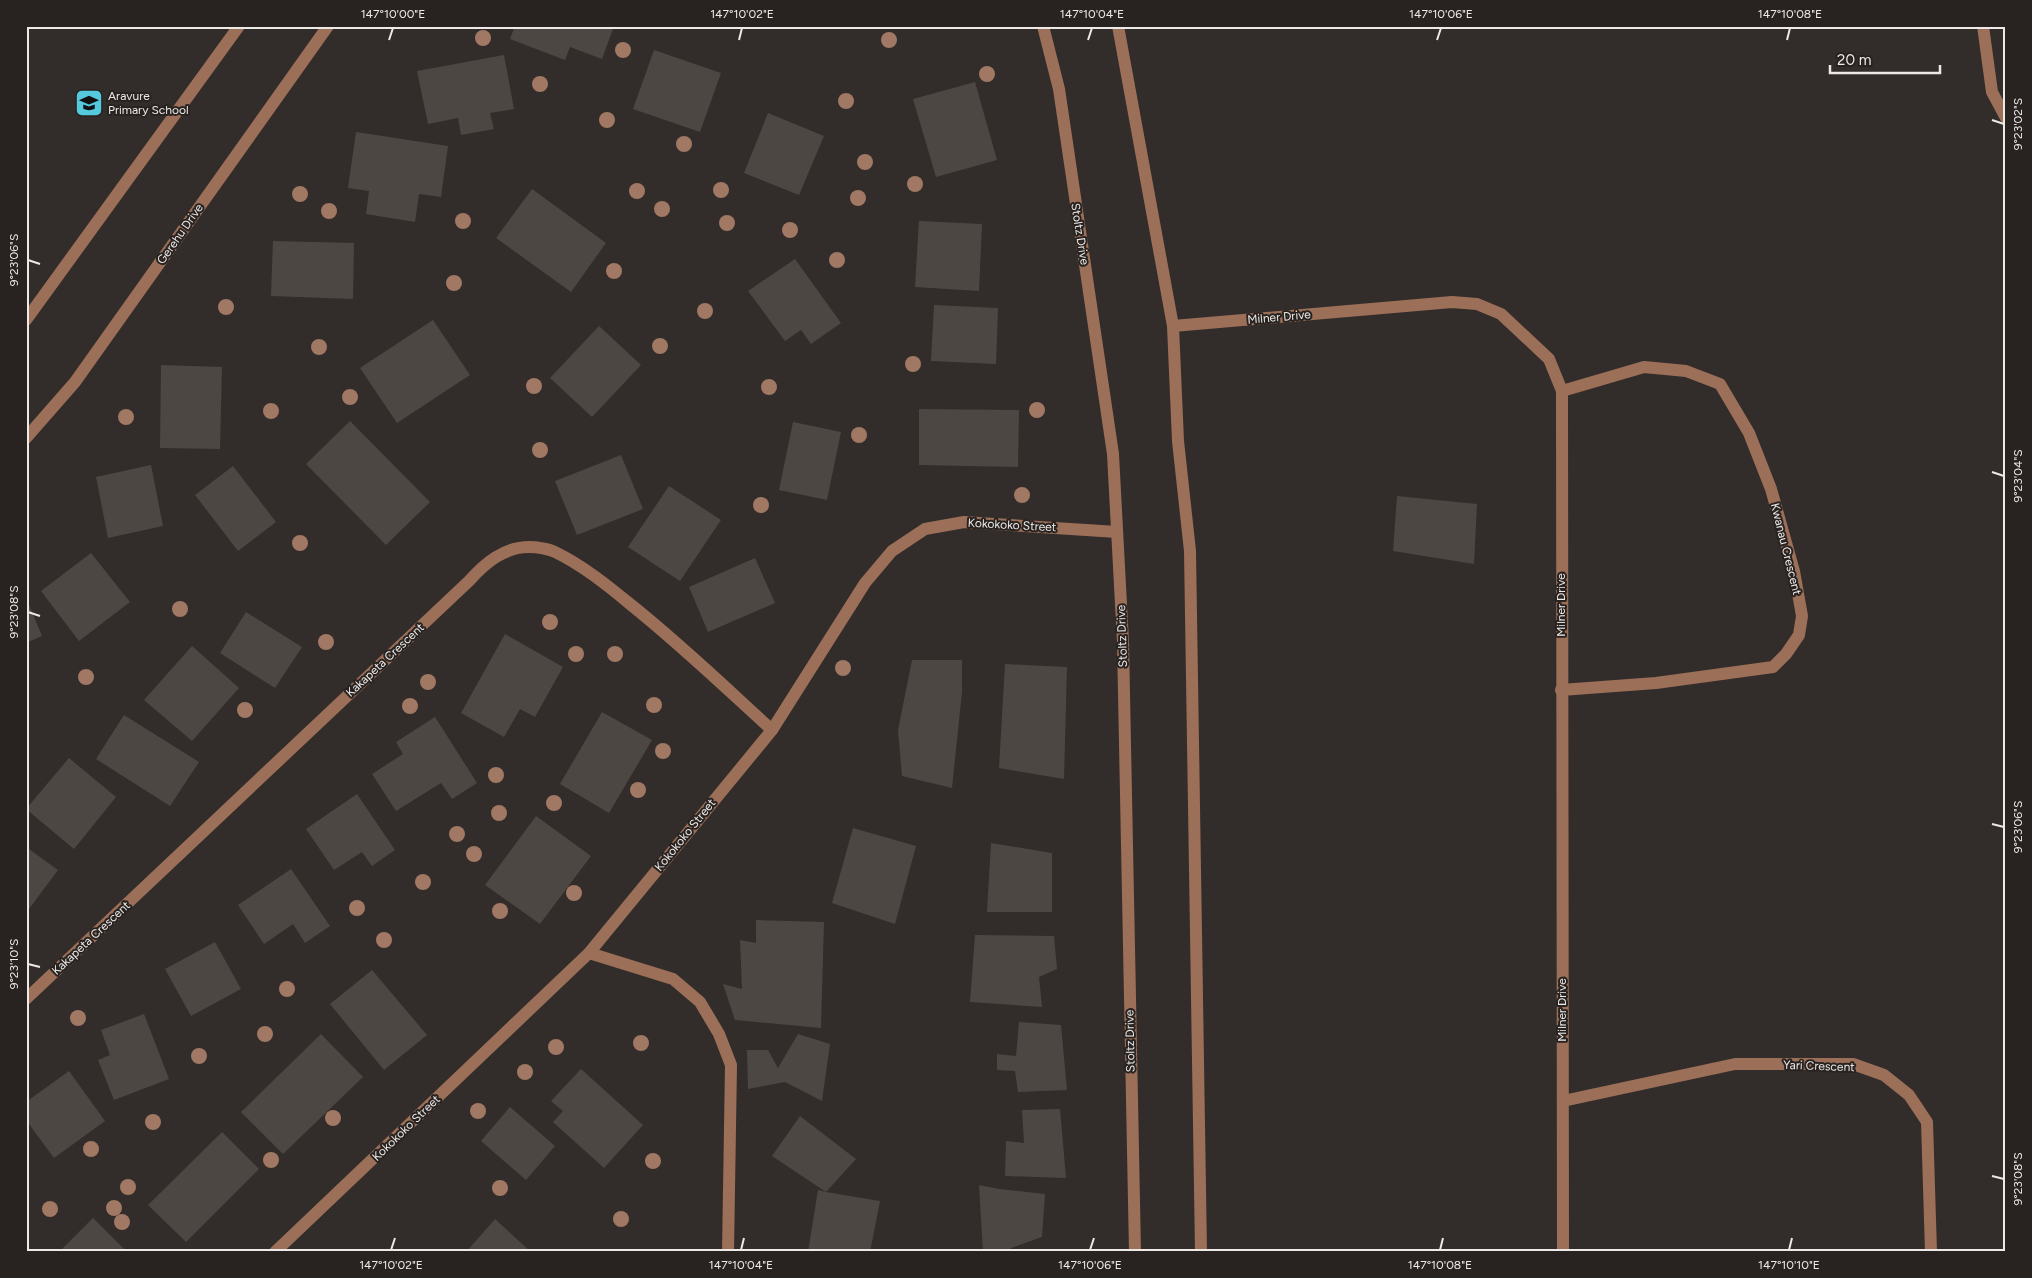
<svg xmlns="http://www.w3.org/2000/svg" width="2032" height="1278" font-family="Figtree,sans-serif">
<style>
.building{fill:#4d4744}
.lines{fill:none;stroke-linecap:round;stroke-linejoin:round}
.minor{stroke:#9c6f58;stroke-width:12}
.tree{fill:#a17864}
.ticks{fill:none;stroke:#ece9e7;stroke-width:2}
.labels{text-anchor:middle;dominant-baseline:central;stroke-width:4;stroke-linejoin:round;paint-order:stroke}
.poi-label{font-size:12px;fill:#ece9e7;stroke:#282320;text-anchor:start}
.street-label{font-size:12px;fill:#ece9e7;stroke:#282320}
.neatline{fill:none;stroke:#ece9e7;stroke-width:2}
.ticks-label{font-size:12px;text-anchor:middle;fill:#ece9e7}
</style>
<rect width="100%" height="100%" fill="#322c2a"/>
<!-- building -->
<g class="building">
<path d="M515,26h99l-12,33 -32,-12 -5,13 -55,-21z"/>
<path d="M654,50l67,23 -21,59 -67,-23z"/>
<path d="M504,55l10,54 -24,4 4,16 -33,6 -3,-17 -30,6 -11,-53z"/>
<path d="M975,82l22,78 -61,17 -23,-78z"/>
<path d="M768,113l56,23 -25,59 -55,-22z"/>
<path d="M356,132l92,14 -7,51 -22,-3 -4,28 -49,-8 3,-23 -21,-3z"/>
<path d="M532,189l74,54 -35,49 -75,-54z"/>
<path d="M919,221l63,3 -3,67 -64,-4z"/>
<path d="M273,241l81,2 -1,56 -82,-3z"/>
<path d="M795,259l46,64 -30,21 -10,-14 -16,11 -37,-50z"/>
<path d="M934,305l64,3 -2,56 -65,-3z"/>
<path d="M433,320l37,55 -73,48 -37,-55z"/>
<path d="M599,326l42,39 -49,52 -42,-39z"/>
<path d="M161,365l61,2 -2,82 -60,-1z"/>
<path d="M919,409l100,1 -1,57 -99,-2z"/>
<path d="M350,421l80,81 -44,43 -80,-81z"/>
<path d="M793,422l48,10 -14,68 -48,-10z"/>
<path d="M621,455l22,54 -66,26 -22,-54z"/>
<path d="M151,465l12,61 -55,12 -12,-61z"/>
<path d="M233,466l43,56 -38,29 -43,-56z"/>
<path d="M669,486l52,34 -41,61 -52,-34z"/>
<path d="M1397,496l80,8 -3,60 -81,-13z"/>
<path d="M91,553l39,49 -51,39 -38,-50z"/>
<path d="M755,558l20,45 -67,29 -19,-45z"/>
<path d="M26,598l16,38 -16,7z"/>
<path d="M246,612l56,35 -27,41 -55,-35z"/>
<path d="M505,634l58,33 -28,50 -15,-8 -16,28 -43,-24z"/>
<path d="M192,646l47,42 -47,53 -48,-41z"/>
<path d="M912,660h50v32l-10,96 -50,-12 -4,-46z"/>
<path d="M1005,664l62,3 -3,112 -65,-11z"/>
<path d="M602,712l50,28 -43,73 -49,-29z"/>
<path d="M124,715l75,47 -29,44 -74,-47z"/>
<path d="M435,717l42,66 -25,16 -11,-16 -45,28 -24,-37 31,-20 -7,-12z"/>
<path d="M69,758l47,39 -42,52 -48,-40z"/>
<path d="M357,794l38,56 -23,16 -10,-14 -28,18 -28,-41z"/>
<path d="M536,816l55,40 -51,68 -55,-39z"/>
<path d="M853,828l63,18 -21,78 -63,-21z"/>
<path d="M991,843l61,10v59h-65z"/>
<path d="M26,847l32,23 -32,43z"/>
<path d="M291,869l39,57 -25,17 -12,-19 -29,20 -26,-39z"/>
<path d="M756,920l68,2 -3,106 -86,-8 -12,-36 19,5 -2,-49 16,3z"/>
<path d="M975,935l79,1 3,33 -18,8 3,30 -72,-5z"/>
<path d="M215,942l26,47 -50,27 -26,-47z"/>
<path d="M372,970l55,65 -43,35 -54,-66z"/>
<path d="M144,1014l25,65 -55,21 -16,-40 12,-5 -9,-25z"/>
<path d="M1019,1022l42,3 6,65 -49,2 -3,-21 -18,-1v-16l19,2z"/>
<path d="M321,1034l42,43 -80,77 -42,-42z"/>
<path d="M798,1034l32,10 -8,57 -37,-19 -37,7 -1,-39h21l10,18z"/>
<path d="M581,1069l62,56 -39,43 -51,-46 10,-11 -12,-10z"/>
<path d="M69,1071l36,50 -51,37 -28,-38v-18z"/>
<path d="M510,1107l45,39 -29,34 -45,-39z"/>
<path d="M1060,1109l6,69 -61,-2 1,-35 18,2 -2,-33z"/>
<path d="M800,1116l56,43 -30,33 54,9 -10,51h-62l10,-62 8,2 -54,-36z"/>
<path d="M222,1132l37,37 -73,73 -38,-37z"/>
<path d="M979,1185l20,4 46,5 -3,43 -31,11 -1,4h-27z"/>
<path d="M93,1218l34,34h-68z"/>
<path d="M495,1219l36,33h-65z"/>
</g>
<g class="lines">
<!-- minor -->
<g class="minor">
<path d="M1043,26l16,63 54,365 10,188 12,610"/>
<path d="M1118,26l55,300 5,115 12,110 11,701"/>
<path d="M1983,26l9,66 14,26"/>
<path d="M26,320l213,-294"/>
<path d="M1173,326l279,-24 25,2 24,10 48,45 13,32 1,861"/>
<path d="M26,438l49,-56 253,-356"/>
<path d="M1561,690l95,-7 117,-16 13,-13 13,-19 3,-19 -8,-45 -23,-82 -22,-56 -29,-49 -34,-13 -42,-4 -82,24"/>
<path d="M589,953l84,26 27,23 19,32 12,31 -3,187"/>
<path d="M26,999l443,-418c16,-18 35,-34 60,-34 8,0 20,2 26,5 27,13 52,33 75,52 49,39 95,83 142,126"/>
<path d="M1563,1101l172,-37h118l31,11 25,20 18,27 4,130"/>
<path d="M275,1252l314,-299 183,-223 93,-147 27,-32 33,-22 39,-7 153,10"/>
</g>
</g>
<!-- trees -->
<g class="tree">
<circle cx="483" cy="38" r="8"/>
<circle cx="889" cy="40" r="8"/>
<circle cx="623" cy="50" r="8"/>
<circle cx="987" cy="74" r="8"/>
<circle cx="540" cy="84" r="8"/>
<circle cx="846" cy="101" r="8"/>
<circle cx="607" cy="120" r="8"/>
<circle cx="684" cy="144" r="8"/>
<circle cx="865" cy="162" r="8"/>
<circle cx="915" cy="184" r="8"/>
<circle cx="721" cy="190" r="8"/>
<circle cx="637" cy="191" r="8"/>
<circle cx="300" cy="194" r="8"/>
<circle cx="858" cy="198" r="8"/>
<circle cx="662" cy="209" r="8"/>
<circle cx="329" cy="211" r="8"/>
<circle cx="463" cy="221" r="8"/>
<circle cx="727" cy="223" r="8"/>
<circle cx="790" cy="230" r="8"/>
<circle cx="837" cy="260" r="8"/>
<circle cx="614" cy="271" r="8"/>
<circle cx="454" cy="283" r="8"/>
<circle cx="226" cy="307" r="8"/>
<circle cx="705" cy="311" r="8"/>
<circle cx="660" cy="346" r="8"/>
<circle cx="319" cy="347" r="8"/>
<circle cx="913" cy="364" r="8"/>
<circle cx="534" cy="386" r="8"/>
<circle cx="769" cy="387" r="8"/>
<circle cx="350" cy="397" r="8"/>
<circle cx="1037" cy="410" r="8"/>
<circle cx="271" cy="411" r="8"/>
<circle cx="126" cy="417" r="8"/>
<circle cx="859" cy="435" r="8"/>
<circle cx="540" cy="450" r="8"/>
<circle cx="1022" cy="495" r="8"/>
<circle cx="761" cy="505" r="8"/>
<circle cx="300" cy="543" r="8"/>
<circle cx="180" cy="609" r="8"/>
<circle cx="550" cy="622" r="8"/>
<circle cx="326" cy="642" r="8"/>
<circle cx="576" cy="654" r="8"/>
<circle cx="615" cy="654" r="8"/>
<circle cx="843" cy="668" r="8"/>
<circle cx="86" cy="677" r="8"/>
<circle cx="428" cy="682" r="8"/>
<circle cx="654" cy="705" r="8"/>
<circle cx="410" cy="706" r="8"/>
<circle cx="245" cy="710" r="8"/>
<circle cx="663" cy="751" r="8"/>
<circle cx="496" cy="775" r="8"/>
<circle cx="638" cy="790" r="8"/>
<circle cx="554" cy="803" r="8"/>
<circle cx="499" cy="813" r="8"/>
<circle cx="457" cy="834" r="8"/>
<circle cx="474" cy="854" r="8"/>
<circle cx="423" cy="882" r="8"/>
<circle cx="574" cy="893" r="8"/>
<circle cx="357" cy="908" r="8"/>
<circle cx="500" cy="911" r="8"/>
<circle cx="384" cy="940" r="8"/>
<circle cx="287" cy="989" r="8"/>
<circle cx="78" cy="1018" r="8"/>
<circle cx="265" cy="1034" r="8"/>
<circle cx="641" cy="1043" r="8"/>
<circle cx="556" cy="1047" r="8"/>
<circle cx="199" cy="1056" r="8"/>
<circle cx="525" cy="1072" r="8"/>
<circle cx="478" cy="1111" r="8"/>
<circle cx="333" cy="1118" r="8"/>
<circle cx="153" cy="1122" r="8"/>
<circle cx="91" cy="1149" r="8"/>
<circle cx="271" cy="1160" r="8"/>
<circle cx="653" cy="1161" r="8"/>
<circle cx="128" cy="1187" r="8"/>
<circle cx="500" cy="1188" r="8"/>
<circle cx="114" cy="1208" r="8"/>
<circle cx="50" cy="1209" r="8"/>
<circle cx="621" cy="1219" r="8"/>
<circle cx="122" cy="1222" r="8"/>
</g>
<!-- ticks -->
<path class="ticks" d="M389,40l4,-12M739,40l3,-12M1088,40l4,-12M1437,40l4,-12M1787,40l3,-12M1992,120l12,4M28,260l12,4M1992,472l12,4M28,612l12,4M1992,824l12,3M28,964l12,3M1992,1176l12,3M391,1250l4,-12M741,1250l3,-12M1090,1250l4,-12M1440,1250l3,-12M1789,1250l3,-12"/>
<!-- icons -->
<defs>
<g id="school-square" transform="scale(1.4375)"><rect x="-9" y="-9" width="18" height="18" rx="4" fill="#55cadf" stroke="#282320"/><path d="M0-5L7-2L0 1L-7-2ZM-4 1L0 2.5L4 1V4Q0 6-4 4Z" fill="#111"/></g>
</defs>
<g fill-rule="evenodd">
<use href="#school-square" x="89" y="103"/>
</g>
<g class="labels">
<!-- poi labels -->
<g class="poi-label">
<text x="108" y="96">Aravure<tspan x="108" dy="14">Primary School</tspan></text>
</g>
<!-- street labels -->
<g class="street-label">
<text transform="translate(180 234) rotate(-55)">Gerehu Drive</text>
<text transform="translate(1080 234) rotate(81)">Stoltz Drive</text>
<text transform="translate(1279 317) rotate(-5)">Milner Drive</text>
<text transform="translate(1012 525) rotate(3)">Kokokoko Street</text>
<text transform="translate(1786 549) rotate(76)">Kwanau Crescent</text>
<text transform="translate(1561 605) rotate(-90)">Milner Drive</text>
<text transform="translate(1122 636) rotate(-92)">Stoltz Drive</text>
<text transform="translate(385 660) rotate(-43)">Kakapeta Crescent</text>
<text transform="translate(685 835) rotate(-51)">Kokokoko Street</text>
<text transform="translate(91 938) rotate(-43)">Kakapeta Crescent</text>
<text transform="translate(1562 1010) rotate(-90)">Milner Drive</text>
<text transform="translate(1130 1041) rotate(-91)">Stoltz Drive</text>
<text transform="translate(1819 1066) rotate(2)">Yari Crescent</text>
<text transform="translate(406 1128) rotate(-44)">Kokokoko Street</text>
</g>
</g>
<!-- border -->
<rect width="2032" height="1278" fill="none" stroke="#282320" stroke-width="55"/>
<!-- scale -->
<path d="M1830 65v8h110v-8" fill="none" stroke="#ece9e7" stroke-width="2.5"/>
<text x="1837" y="65" font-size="15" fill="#ece9e7" stroke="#282320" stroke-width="4" paint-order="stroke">20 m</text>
<rect x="28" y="28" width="1976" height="1222" class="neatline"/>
<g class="ticks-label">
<text x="393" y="18">147°10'00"E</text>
<text x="742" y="18">147°10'02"E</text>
<text x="1092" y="18">147°10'04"E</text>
<text x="1441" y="18">147°10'06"E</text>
<text x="1790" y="18">147°10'08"E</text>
<text transform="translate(2018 124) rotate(-90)" y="4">9°23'02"S</text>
<text transform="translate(14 260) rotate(-90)" y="4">9°23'06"S</text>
<text transform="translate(2018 476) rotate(-90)" y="4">9°23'04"S</text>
<text transform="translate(14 612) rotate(-90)" y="4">9°23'08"S</text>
<text transform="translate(2018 827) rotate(-90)" y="4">9°23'06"S</text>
<text transform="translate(14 964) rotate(-90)" y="4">9°23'10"S</text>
<text transform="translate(2018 1179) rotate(-90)" y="4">9°23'08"S</text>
<text x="391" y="1269">147°10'02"E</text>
<text x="741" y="1269">147°10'04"E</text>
<text x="1090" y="1269">147°10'06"E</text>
<text x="1440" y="1269">147°10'08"E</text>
<text x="1789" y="1269">147°10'10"E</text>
</g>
</svg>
